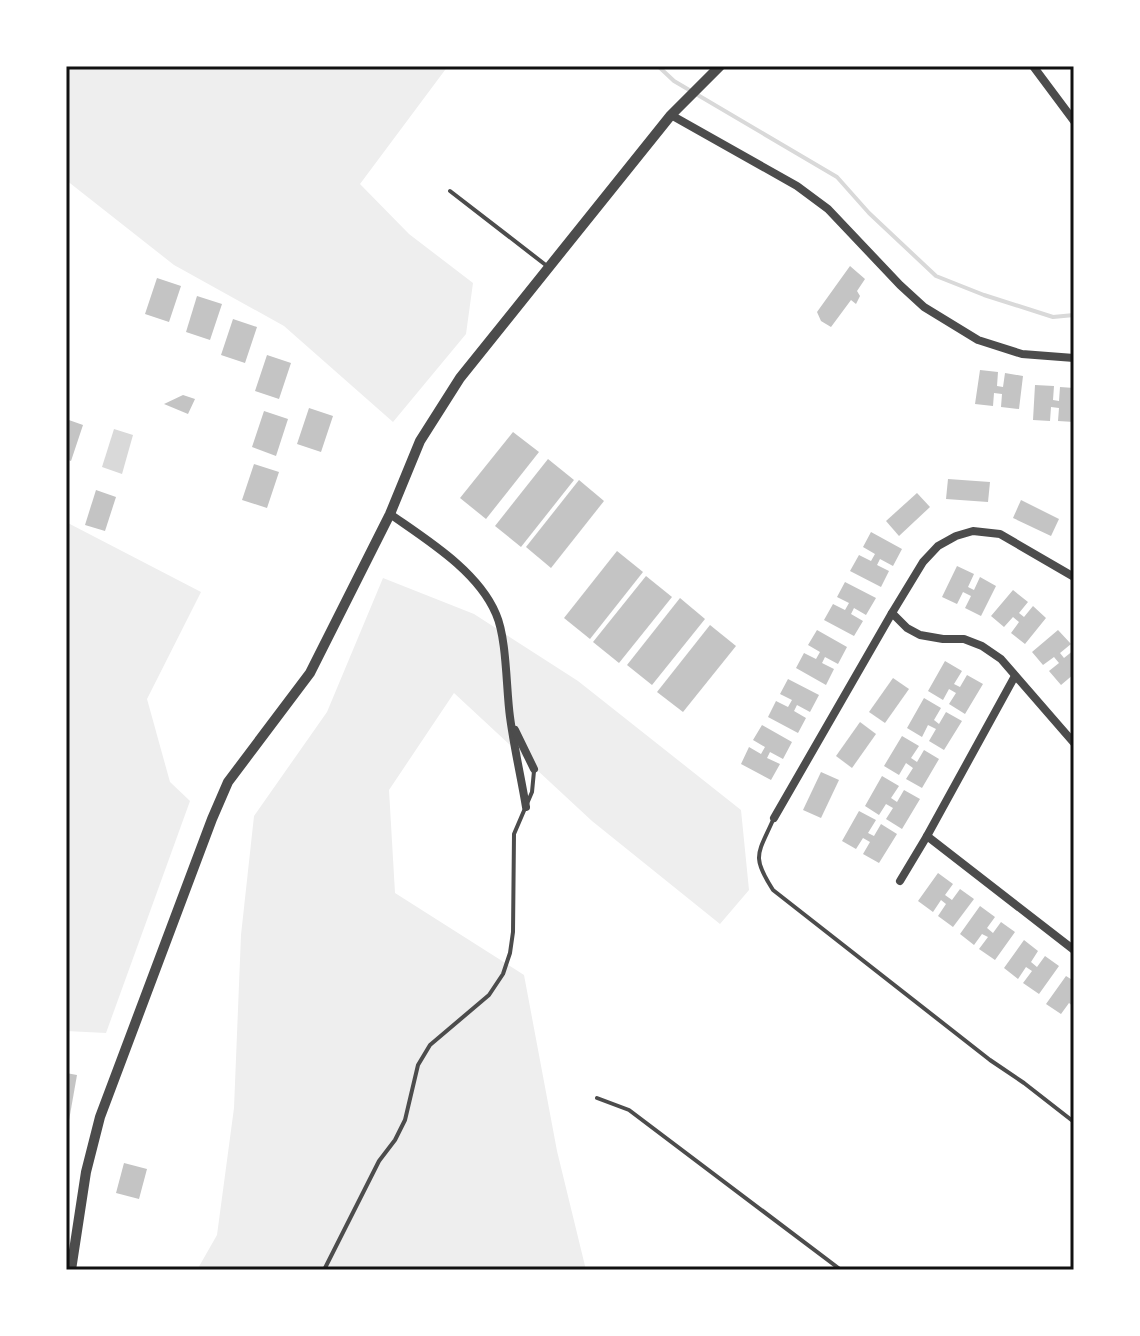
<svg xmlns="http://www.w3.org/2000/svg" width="1140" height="1336" font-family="'Asap Condensed',sans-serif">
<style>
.green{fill:#eee}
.water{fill:#d9d9d9}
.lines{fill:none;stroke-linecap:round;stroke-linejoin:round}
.stream{stroke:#d9d9d9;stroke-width:4}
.building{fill:#c4c4c4}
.service{stroke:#4c4c4c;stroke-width:4}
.minor{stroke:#4c4c4c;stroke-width:8}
.tertiary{stroke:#4c4c4c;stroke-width:10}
.neatline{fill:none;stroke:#111;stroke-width:3}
</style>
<rect width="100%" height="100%" fill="#fff"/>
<!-- green -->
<g class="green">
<path d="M66,66h382l-88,118 49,50 64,49 -7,51 -73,88 -109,-96 -110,-61 -108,-85z"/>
<path d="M66,522l135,70 -54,107 23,83 20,19 -84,232 -40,-2z"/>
<path d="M383,578l91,36 104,67 163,129 8,80 -29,34 -128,-103 -138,-128 -65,97 6,103 129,82 33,176 29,119h-389l20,-35 17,-127 7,-173 13,-119 73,-104z"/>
</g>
<!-- water -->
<path class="water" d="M114,429l19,6 -11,39 -20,-7z"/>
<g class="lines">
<!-- stream -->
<path class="stream" d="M658,66l16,15 163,96 32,36 67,63 48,19 69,22 21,-2"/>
</g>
<!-- building -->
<g class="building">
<path d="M850,266l15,13 -8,12 3,5 -4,8 -5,-4 -20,27 -10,-6 -4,-9z"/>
<path d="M157,278l24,8 -12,36 -24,-8z"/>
<path d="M197,296l25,8 -12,36 -24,-8z"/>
<path d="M233,319l24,8 -12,36 -24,-8z"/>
<path d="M267,355l24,8 -12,36 -24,-8z"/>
<path d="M980,370l18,2 -1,14 6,1 2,-14 18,3 -4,33 -18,-2 1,-13 -8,-1 -1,13 -18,-2z"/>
<path d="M1035,385l19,1 -1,14 6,1 1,-14 14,1v34l-16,-1 1,-13 -8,-1 -1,14 -17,-1z"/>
<path d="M183,395l12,4 -7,15 -24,-10z"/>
<path d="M309,408l24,8 -12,36 -24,-8z"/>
<path d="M264,411l24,8 -12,37 -24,-9z"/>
<path d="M66,419l17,6 -12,36 -5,-2z"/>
<path d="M513,432l26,20 -53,67 -26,-21z"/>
<path d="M548,459l26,21 -53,67 -26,-21z"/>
<path d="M254,464l25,8 -12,36 -25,-8z"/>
<path d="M948,479l42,3 -2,20 -42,-3z"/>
<path d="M579,480l25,21 -53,67 -25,-21z"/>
<path d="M96,490l20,7 -11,34 -20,-6z"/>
<path d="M917,493l13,14 -31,29 -13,-15z"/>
<path d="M1021,500l38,19 -8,17 -38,-18z"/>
<path d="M871,532l31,17 -9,17 -13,-7 -3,6 12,6 -8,16 -31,-16 9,-16 12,6 4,-7 -12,-7z"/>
<path d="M617,551l26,21 -53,67 -26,-21z"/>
<path d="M957,566l17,8 -6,13 6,3 6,-13 16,9 -15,30 -16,-8 6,-12 -8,-4 -6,12 -15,-7z"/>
<path d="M646,576l26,21 -53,66 -26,-21z"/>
<path d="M845,582l31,16 -10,17 -12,-7 -3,6 12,7 -9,15 -30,-16 9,-16 12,6 4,-7 -12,-6z"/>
<path d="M1013,590l15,12 -9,11 5,4 9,-11 13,12 -21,26 -14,-11 8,-11 -6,-5 -9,10 -13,-11z"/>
<path d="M680,598l25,21 -53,66 -25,-20z"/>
<path d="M710,625l26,21 -53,66 -26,-20z"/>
<path d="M817,630l30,17 -9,17 -13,-7 -3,6 12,6 -8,16 -30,-17 8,-15 12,6 4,-7 -12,-7z"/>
<path d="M1058,630l13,14 -11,9 4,5 10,-8v24l-13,11 -12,-14 10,-8 -5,-6 -11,8 -11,-13z"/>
<path d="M945,661l17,10 -8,13 6,3 7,-12 16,9 -18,30 -16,-10 7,-11 -7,-4 -6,11 -15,-9z"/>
<path d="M893,678l16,11 -24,34 -16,-11z"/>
<path d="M788,679l31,16 -9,17 -13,-7 -3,6 12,7 -8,15 -30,-16 8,-16 12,6 4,-7 -12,-6z"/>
<path d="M924,698l17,10 -7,12 5,4 7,-12 16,9 -18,29 -15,-9 7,-12 -8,-4 -6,12 -15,-9z"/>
<path d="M860,722l16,12 -24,34 -16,-12z"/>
<path d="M762,725l30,17 -9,17 -13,-7 -3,6 13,6 -9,16 -30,-16 8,-17 12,7 4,-7 -12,-7z"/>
<path d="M902,736l17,10 -8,12 6,4 7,-12 15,9 -17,29 -16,-9 7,-11 -7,-5 -7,12 -15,-9z"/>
<path d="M821,772l18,8 -18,38 -18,-8z"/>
<path d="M882,776l17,10 -8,12 6,4 7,-12 16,9 -18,30 -16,-10 7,-11 -7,-4 -7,11 -14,-9z"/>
<path d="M859,811l17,9 -8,13 6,3 7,-12 16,10 -18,29 -16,-9 7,-12 -7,-4 -7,11 -14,-8z"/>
<path d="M938,873l15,11 -8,11 7,5 8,-11 14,10 -21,28 -15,-11 8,-12 -5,-4 -8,12 -15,-11z"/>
<path d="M980,906l15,11 -8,11 6,5 8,-11 14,10 -20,28 -16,-11 9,-12 -6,-3 -8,11 -14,-11z"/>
<path d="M1024,940l14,11 -7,11 6,5 8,-11 14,10 -20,28 -16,-11 9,-12 -6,-4 -8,12 -14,-11z"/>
<path d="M1066,976l8,5v26l-5,-4 -8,11 -15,-10z"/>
<path d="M66,1073l11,2 -9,51h-2z"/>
<path d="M124,1163l23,6 -8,30 -23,-6z"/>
</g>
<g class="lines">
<!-- service -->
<g class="service">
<path d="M450,191l97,75"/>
<path d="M773,820c-15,34 -22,36 0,70l217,170 34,23 50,39"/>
<path d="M597,1098l32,12 212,160"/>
<path d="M324,1270l55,-109 16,-21 10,-20 13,-55 12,-20 59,-50 14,-21 7,-21 3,-21 1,-98 18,-42 2,-21"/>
</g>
<!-- minor -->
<g class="minor">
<path d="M1033,66l41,55"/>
<path d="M671,115l126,71 31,23 72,76 24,22 54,33 44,14 52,4"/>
<path d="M390,514c37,26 88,57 106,100 11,25 10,74 14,103 4,30 11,60 16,90"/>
<path d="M892,613l15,15 13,7 23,4h21l18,7 19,13 73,84"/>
<path d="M515,730l19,39"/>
<path d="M774,818l118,-205 31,-51 15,-16 18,-10 17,-5 27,3 74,43"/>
<path d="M927,836l147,114"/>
<path d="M900,881l27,-45 88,-160"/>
</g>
<!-- tertiary -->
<path class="tertiary" d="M71,1270l15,-98 14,-55 112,-298 16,-37 82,-109 80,-159 30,-73 40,-63 211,-263 49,-49"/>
</g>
<!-- border -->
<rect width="1140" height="1336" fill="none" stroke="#ffffff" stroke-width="136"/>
<rect x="68" y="68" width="1004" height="1200" class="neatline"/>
</svg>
